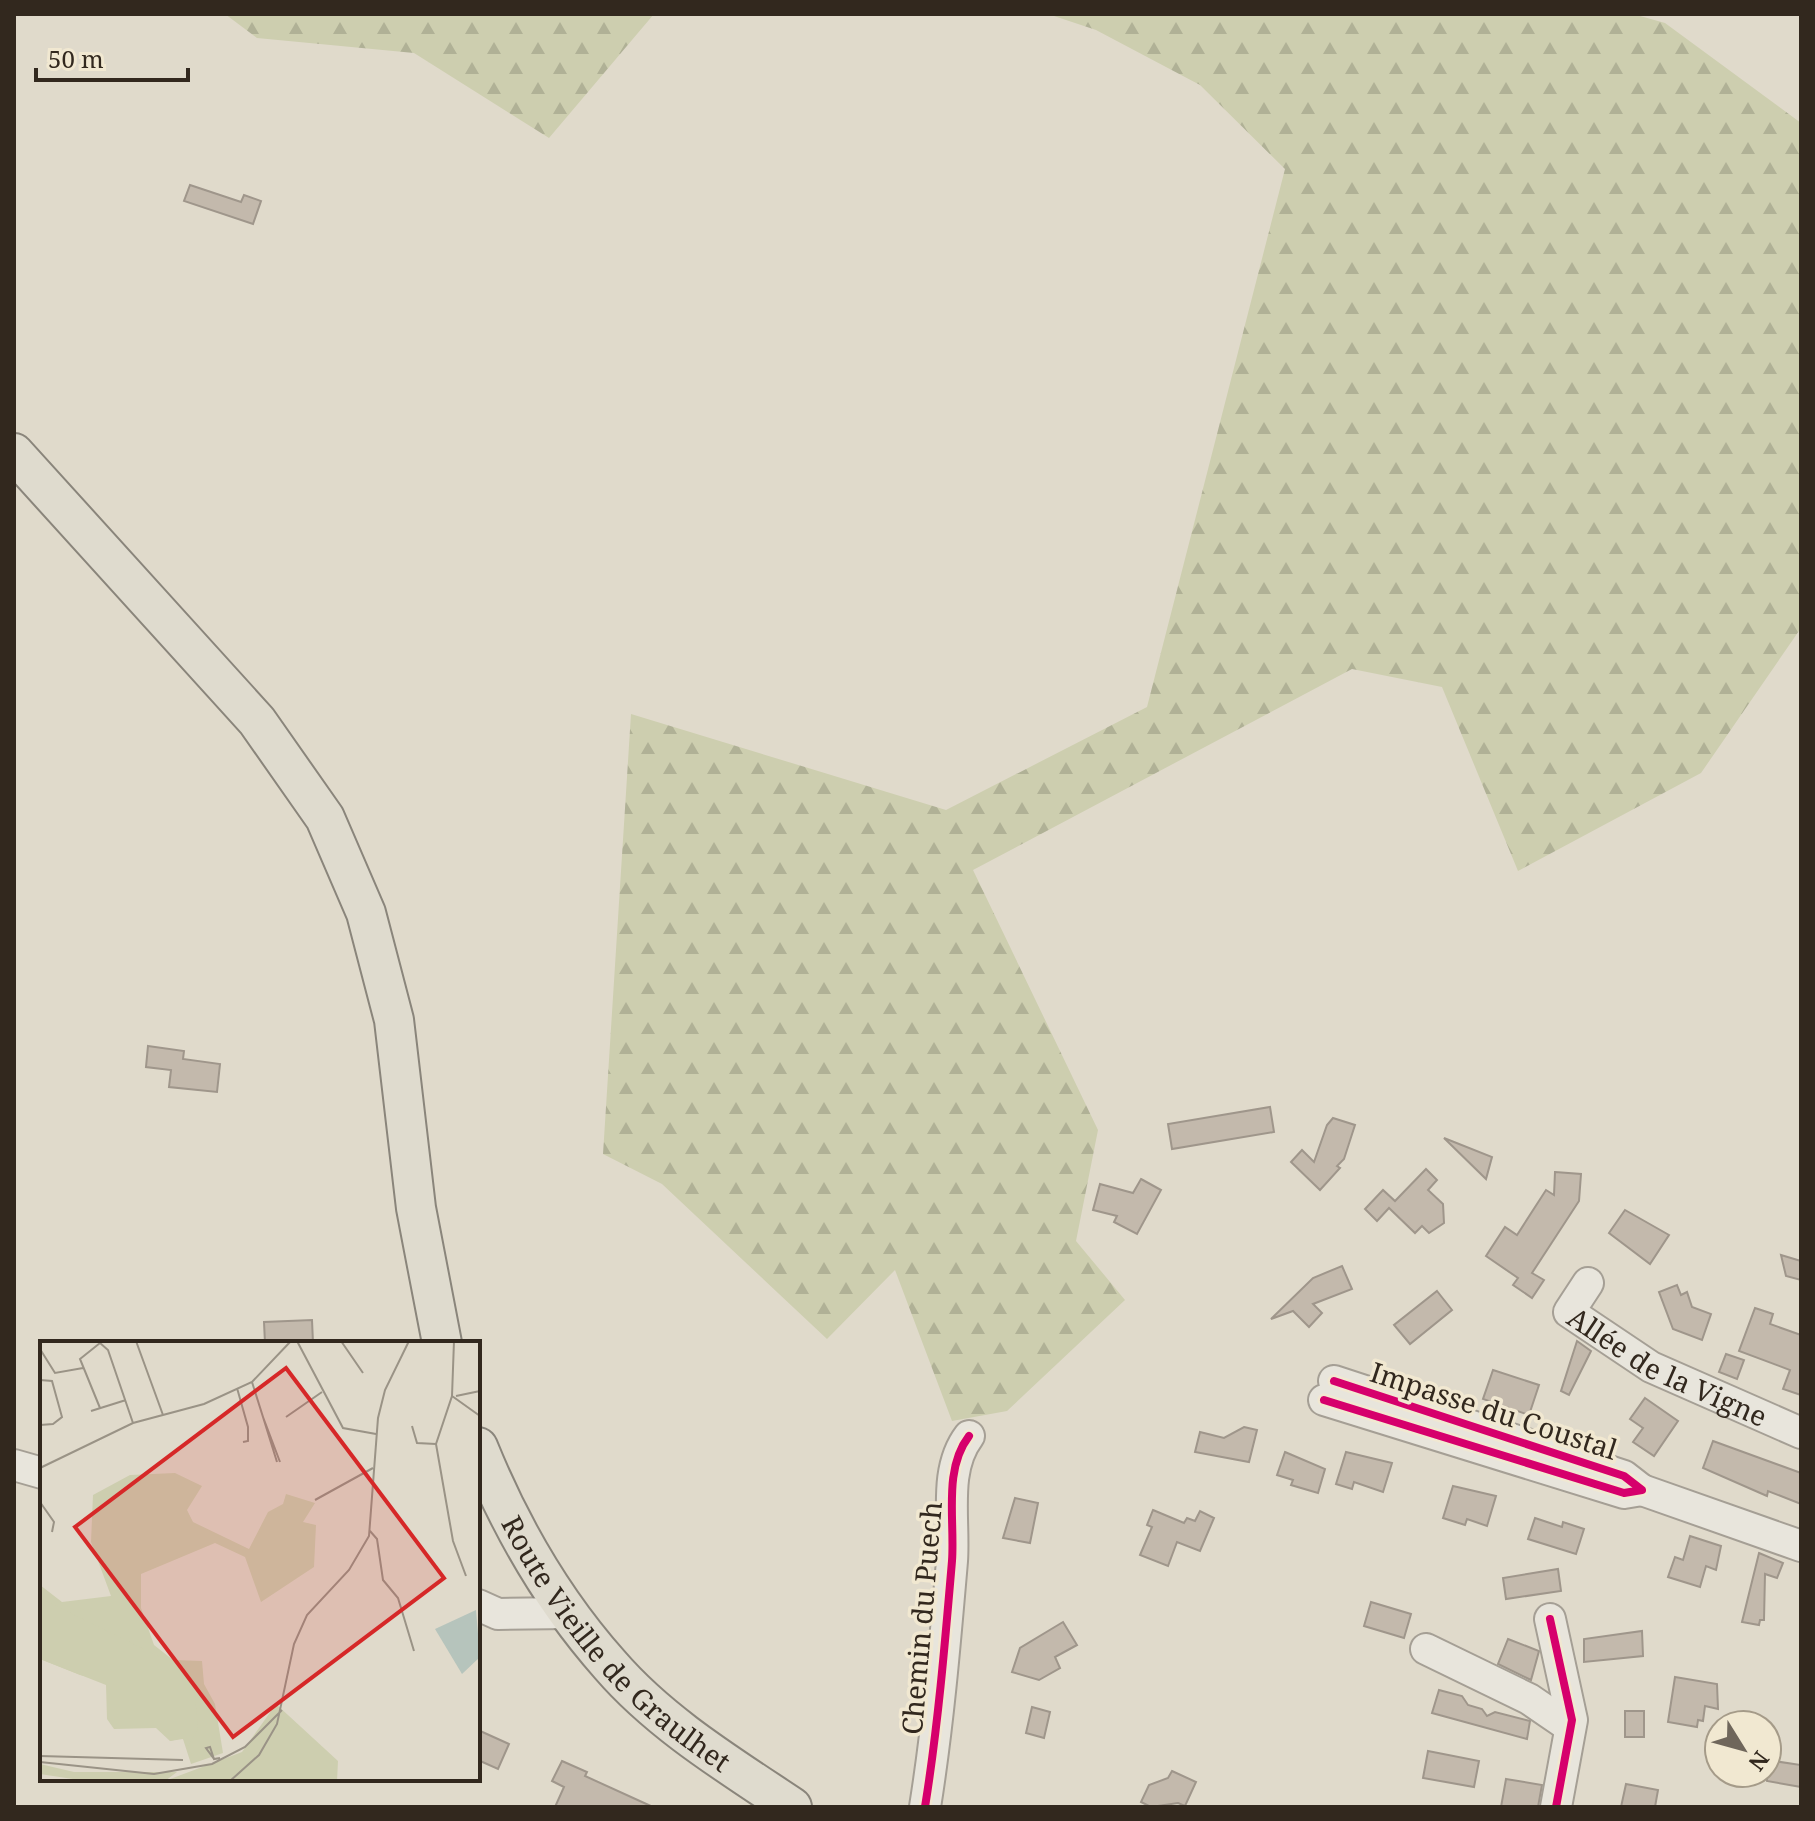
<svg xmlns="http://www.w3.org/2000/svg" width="1815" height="1821" font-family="'Noto Serif',serif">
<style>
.forest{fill:url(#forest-firs)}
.building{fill:#c3b9ac;stroke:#9f968b;stroke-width:2}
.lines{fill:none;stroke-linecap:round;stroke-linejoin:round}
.minor-casing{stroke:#a59f95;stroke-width:34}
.major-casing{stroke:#8a857b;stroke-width:42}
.minor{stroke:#e8e5dc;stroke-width:30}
.major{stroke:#dfdbce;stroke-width:38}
.cycleway-casing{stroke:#f1e8d1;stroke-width:13}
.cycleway{stroke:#d6006c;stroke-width:8}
.labels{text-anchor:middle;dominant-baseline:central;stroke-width:7;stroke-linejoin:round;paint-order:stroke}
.street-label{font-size:28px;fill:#32281e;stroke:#f1e8d1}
.inset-road{fill:none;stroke:#9a9386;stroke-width:2}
.view{fill:#d62828;fill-opacity:0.15;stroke:#d62828;stroke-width:4}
.inset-edge{fill:none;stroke:#32281e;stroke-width:4}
</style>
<defs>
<pattern id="forest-firs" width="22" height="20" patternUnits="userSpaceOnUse" patternTransform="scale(2)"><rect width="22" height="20" fill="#cdceaf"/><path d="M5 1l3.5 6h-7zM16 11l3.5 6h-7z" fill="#b0b196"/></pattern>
</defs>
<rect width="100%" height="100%" fill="#e0dacb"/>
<!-- forest -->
<g class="forest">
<path d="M225,14h429l-105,124 -135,-85 -157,-15z"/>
<path d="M1048,14h585l32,9 136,100v505l-100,145 -183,98 -76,-184 -90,-18 -379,201 125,260 -22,111 49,59 -118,111 -55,10 -57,-151 -68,69 -165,-155 -59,-30 28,-440 315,96 201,-103 138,-538 -85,-84 -104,-55z"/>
</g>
<!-- building -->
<g class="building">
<path d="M190,185l51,17 3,-7 17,6 -8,23 -69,-23z"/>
<path d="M148,1046l36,5 -1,8 37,5 -3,28 -48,-5 2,-17 -25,-3z"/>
<path d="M1270,1107l4,25 -102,17 -4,-25z"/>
<path d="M1333,1118l22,7 -11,34 -7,7 3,2 -20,22 -29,-28 11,-12 12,12 13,-37z"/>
<path d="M1444,1138l48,19 -6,22z"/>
<path d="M1426,1169l11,11 -9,10 15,14 1,19 -15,10 -7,-7 -7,7 -26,-25 -12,13 -12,-12 18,-19 12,11z"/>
<path d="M1555,1172l26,2 -2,27 -47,72 12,7 -12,18 -19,-13 5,-7 -32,-22 19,-29 12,8 29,-45 8,5z"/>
<path d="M1141,1179l20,11 -24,44 -23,-12 3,-6 -24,-6 7,-26 33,9z"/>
<path d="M1625,1210l44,25 -19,29 -41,-31z"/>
<path d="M1781,1255l20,6v19l-15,-4z"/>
<path d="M1342,1266l10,23 -39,15 9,9 -13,14 -16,-16 -22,8 42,-41z"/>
<path d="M1677,1285l4,10 6,-3 5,15 19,7 -9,26 -29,-11 -14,-37z"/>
<path d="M1437,1291l15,19 -42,34 -16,-19z"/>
<path d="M1755,1308l18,6 -3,10 31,11v60l-18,-6 7,-19 -51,-19z"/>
<path d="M312,1320l1,23h-48l-1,-21z"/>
<path d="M1577,1341l14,10 -22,44 -8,-4z"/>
<path d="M1726,1354l18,6 -7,19 -18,-7z"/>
<path d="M1493,1370l46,15 -10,30 -46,-16z"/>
<path d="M1645,1398l33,23 -24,35 -21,-14 10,-14 -13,-9z"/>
<path d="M1244,1427l13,3 -8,32 -54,-10 5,-20 24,6z"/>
<path d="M1713,1441l88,32v31l-33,-13 -1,5 -64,-28z"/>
<path d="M1285,1452l40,17 -7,24 -27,-8 2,-5 -16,-5z"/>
<path d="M1346,1452l46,11 -9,29 -29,-10 -2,7 -16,-5z"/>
<path d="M1453,1486l43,10 -9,30 -20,-7 -2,6 -22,-7z"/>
<path d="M1015,1498l23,5 -8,40 -27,-5z"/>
<path d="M1153,1510l31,13 3,-5 8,3 5,-10 14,7 -14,33 -23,-9 -9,24 -28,-11 12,-28 -5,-2z"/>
<path d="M1535,1518l27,9 1,-5 21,7 -8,25 -48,-15z"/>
<path d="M1690,1536l31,10 -5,24 -10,-4 -6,21 -32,-10 7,-20 8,3z"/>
<path d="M1759,1553l24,10 -6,15 -12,-4 -1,46h-4l-1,5 -17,-3z"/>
<path d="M1558,1569l3,22 -55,8 -3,-21z"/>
<path d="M1371,1602l40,12 -7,24 -40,-12z"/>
<path d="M1063,1622l14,23 -22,12 5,11 -21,12 -27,-8 8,-24z"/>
<path d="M1642,1631l1,25 -59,6v-23z"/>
<path d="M1508,1639l31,12 -8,29 -33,-16z"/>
<path d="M1675,1677l42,7 1,25 -13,-3 -2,15 -5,-1 -1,7 -29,-5z"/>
<path d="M1439,1690l23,6 6,9 14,4 5,7 8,-4 35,9 -3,18 -95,-26z"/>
<path d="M1032,1707l18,5 -6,26 -18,-5z"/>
<rect x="1625" y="1711" width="19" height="26"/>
<path d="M478,1730l31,14 -11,25 -20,-9z"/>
<path d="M1428,1751l51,10 -5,26 -51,-9z"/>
<path d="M1767,1760l34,5v22l-34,-6z"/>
<path d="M562,1761l25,11 -2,4 68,31h-98l9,-20 -12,-6z"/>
<path d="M1172,1771l24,11 -11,24 -7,-3 -27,4 -10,-5 8,-17 19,-7z"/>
<path d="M1506,1779l36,6 -4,22h-37z"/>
<path d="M1626,1784l32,6 -3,17h-34z"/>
</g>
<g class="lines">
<!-- minor casing -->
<g class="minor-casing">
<g id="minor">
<path id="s1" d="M1588,1283l-19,29 82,55 150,66"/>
<path d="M1324,1400l300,93 18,-3 -18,-14 -290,-95"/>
<path d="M14,1465l28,8"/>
<path d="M1642,1490l159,56"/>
<path d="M478,1605l20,9 72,-1"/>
<path d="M1550,1619l22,101 -16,87"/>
<path d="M1426,1649l103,50 41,28"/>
<path d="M925,1807c13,-81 20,-164 27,-246 3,-41 -9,-91 17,-125"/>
</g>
</g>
<!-- major casing -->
<g class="major-casing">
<g id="major">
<path d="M14,453l243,268 68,97 41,95 28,107 22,188 26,135"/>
<path id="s2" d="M478,1447c32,79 75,154 132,218 50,58 119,100 182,142"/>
</g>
</g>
<!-- minor -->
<use href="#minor" class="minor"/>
<!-- major -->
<use href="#major" class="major"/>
<!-- cycleway casing -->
<g class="cycleway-casing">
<g id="cycleway">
<path d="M1324,1400l300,93 18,-3 -18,-14 -290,-95"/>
<path d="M1550,1619l22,101 -16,87"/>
<path d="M925,1807c13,-81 20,-164 27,-246 3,-41 -9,-91 17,-125"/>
</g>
</g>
<!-- cycleway -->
<use href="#cycleway" class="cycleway"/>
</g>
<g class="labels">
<!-- street labels -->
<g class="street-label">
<text stroke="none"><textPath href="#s1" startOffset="148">Allée de la Vigne</textPath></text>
<text transform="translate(1494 1410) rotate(18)">Impasse du Coustal</text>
<text transform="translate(921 1618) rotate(-85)">Chemin du Puech</text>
<text stroke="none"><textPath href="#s2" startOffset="244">Route Vieille de Graulhet</textPath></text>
</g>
</g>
<!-- overview -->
<g transform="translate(40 1341)">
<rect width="440" height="440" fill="#e0dacb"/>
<path d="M0,423l34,8h103l-12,9h-79l-46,-7z" fill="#cdceaf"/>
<path d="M135,132l27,13 -15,24 6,12 56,27 19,-37 15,-8 3,-10 29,9 -12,19 13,3 -2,42 -53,35 -16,-45 -30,-14 -74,31v34l13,37 19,15 29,1 2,23 11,20 8,49 -32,11 -8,-25 -13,2 -9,-49 -81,-17 -40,-16v-74l22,17 49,-6 -20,-54 2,-47 37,-20zM236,363l62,57 -1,20h-172l77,-29z" fill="#cdceaf"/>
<path d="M0,257l118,58 37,41 3,32 -10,17 -5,-8 -13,3 -14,-13 -42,1 -7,-10 -1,-34 -66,-26z" fill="#cdceaf"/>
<path d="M436,269l4,47 -18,17 -27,-45z" fill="#b6c4bc"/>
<path class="inset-road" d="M96,0l27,74M257,0l46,87 33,6M301,0l22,32M414,0l-2,55 -16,48 17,97 13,35M60,2l8,7 25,73M60,2l-20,16 20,49M0,8l15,24 28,-5M0,39l12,1 10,36 -9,7 -13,1M212,41l11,35M197,47l11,39v14l-5,1M412,55l28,20M416,55l24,-5M51,70l35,-11M246,76l36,-25M372,85l5,17 19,1M237,121l-14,-45 17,45M0,127l93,-45 71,-19 48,-22 39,-41M275,159l58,-32M0,161l14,20 -2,10M330,190l7,8 6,41 15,18 16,53M0,415l143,4M174,418l-8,-11 4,-1 4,12 6,-1M0,421l114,12 58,-10 33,-17 37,-37M190,440l29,-26 18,-31 17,-80 13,-29 42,-45 20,-34 9,-118 7,-28 24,-49"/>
<path class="view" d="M246,27l158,210 -211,159 -158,-210z"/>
<rect width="440" height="440" class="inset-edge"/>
</g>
<!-- border -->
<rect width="1815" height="1821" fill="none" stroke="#32281e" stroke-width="32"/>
<!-- north arrow -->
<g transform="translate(1743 1749) rotate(127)"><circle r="38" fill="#f1e8d1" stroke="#a59b89" stroke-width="2"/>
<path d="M0-6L14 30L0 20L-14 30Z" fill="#6f665b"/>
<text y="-12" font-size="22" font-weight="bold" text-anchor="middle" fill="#32281e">N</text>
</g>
<!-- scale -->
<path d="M36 68v12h152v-12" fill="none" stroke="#32281e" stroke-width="4"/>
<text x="48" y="68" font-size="24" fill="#32281e" stroke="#f1e8d1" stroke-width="6" paint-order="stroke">50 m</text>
</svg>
